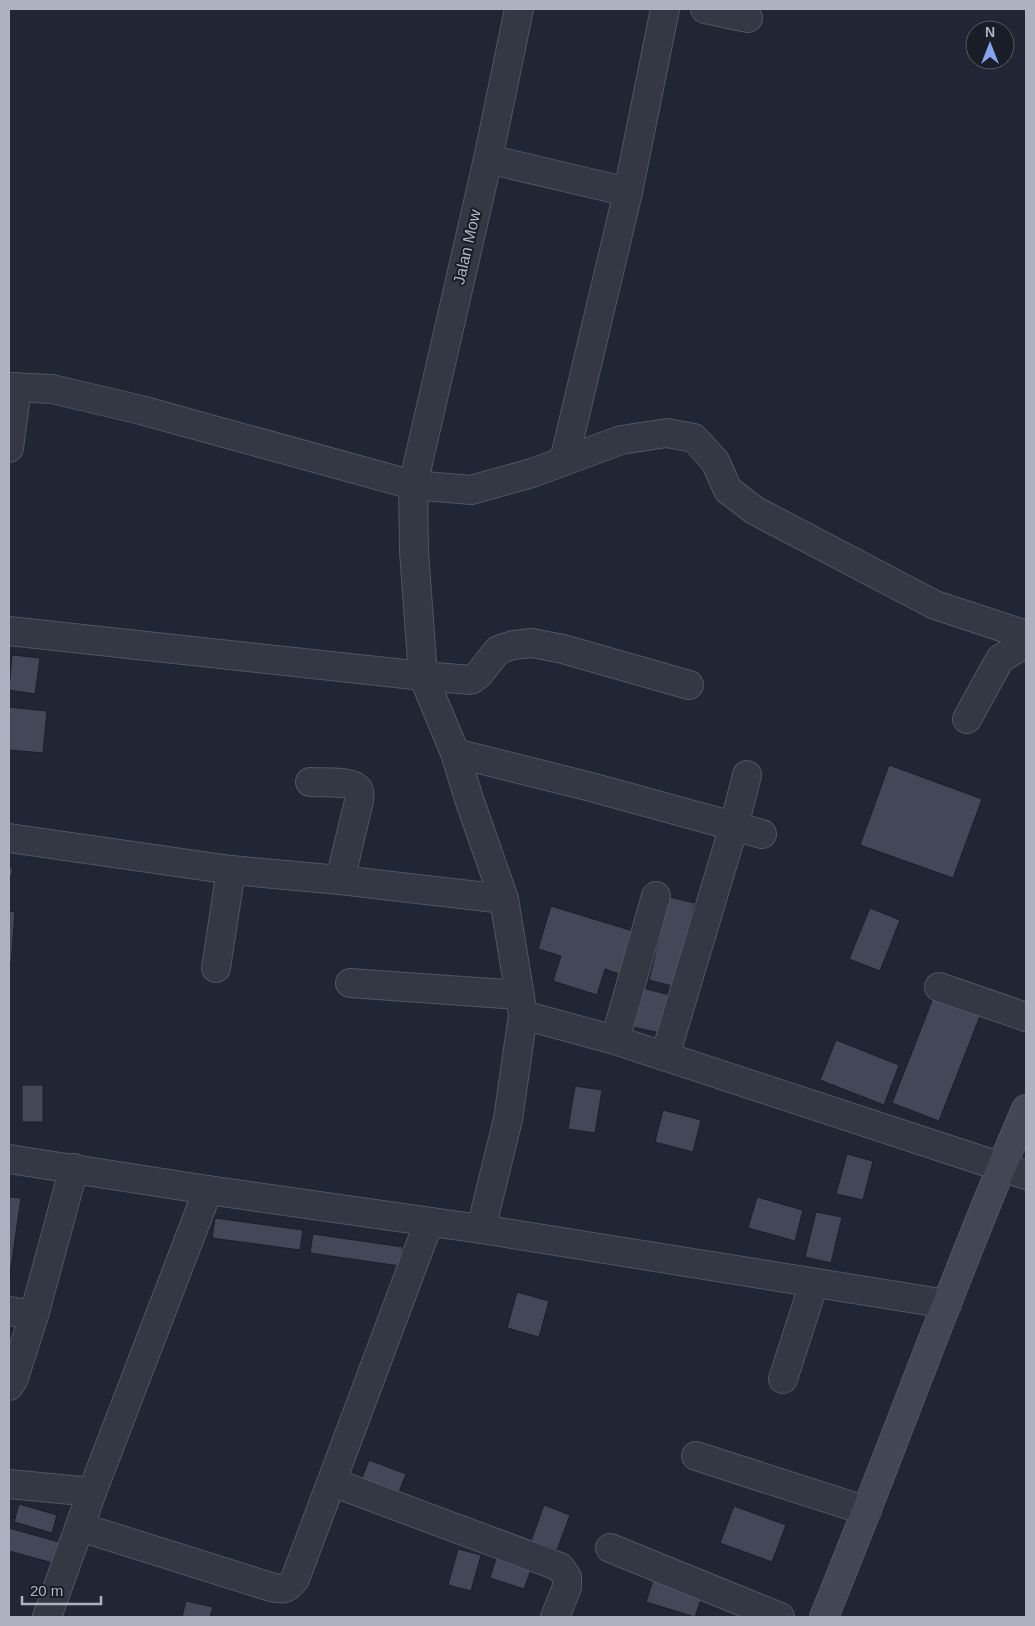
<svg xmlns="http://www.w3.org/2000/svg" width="1035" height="1626" font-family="Arial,sans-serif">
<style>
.building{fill:#424857;stroke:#1b1f2a}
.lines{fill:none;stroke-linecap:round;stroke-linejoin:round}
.street-casing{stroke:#515562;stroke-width:30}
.secondary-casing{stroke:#515562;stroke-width:30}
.street{stroke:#333844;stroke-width:28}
.secondary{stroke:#424756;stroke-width:28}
.labels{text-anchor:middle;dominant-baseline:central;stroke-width:4;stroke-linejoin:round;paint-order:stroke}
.street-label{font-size:16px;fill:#adb2c1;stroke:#191d28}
</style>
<rect width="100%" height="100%" fill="#202633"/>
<!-- building -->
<g class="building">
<path d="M12,655l28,3 -5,36 -26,-4z"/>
<path d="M9,707l38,4 -4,42 -34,-3z"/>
<path d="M889,765l93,34 -29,79 -93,-33z"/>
<path d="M9,867l4,2 -4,14z"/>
<path d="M669,897l26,6 -19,84 -27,-7z"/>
<path d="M551,906l85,26 -14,43 -17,-6 -8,26 -44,-14 8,-25 -23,-7z"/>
<path d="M870,908l30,12 -20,51 -31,-12z"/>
<path d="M9,911l6,1 -4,52h-2z"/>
<path d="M639,987l31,8 -10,38 -31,-7z"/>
<path d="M933,998l47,18 -41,105 -47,-18z"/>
<path d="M836,1040l63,25 -15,40 -64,-25z"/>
<rect x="22" y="1085" width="21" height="37"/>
<path d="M575,1086l27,4 -7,43 -27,-4z"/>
<path d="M663,1110l38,10 -8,32 -38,-10z"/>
<path d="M847,1154l26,7 -10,39 -27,-6z"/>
<path d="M9,1197l12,1 -12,83z"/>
<path d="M757,1197l46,13 -8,31 -47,-13z"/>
<path d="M816,1212l26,5 -11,46 -26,-6z"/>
<path d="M215,1218l88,12 -3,20 -88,-12z"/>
<path d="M313,1234l90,13 -3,19 -90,-13z"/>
<path d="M517,1292l32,9 -10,36 -32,-9z"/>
<path d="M369,1460l37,14 -11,28 -37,-14z"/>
<path d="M19,1504l38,11 -5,18 -38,-11z"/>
<path d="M544,1505l26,10 -13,35 -26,-9z"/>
<path d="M734,1506l52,19 -14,37 -52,-19z"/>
<path d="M9,1528l50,14 -6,21 -44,-12z"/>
<path d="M458,1549l23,6 -10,36 -23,-6z"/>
<path d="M498,1552l35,12 -9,25 -34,-11z"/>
<path d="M655,1574l49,16 -9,27 -49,-15z"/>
<path d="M186,1601l27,6 -3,10h-28z"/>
</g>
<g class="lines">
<!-- street casing -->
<g class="street-casing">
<g id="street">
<path d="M519,9l-31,150 -75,326 1,66 9,125 48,4 8,-6 19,-24 15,-5 19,-2 31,6 126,36"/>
<path d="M705,9l43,9"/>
<path d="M488,159l140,33"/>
<path d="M9,387l43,2 89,21 272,75 58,5 61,-17 89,-33 46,-7 27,5 21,23 13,29 26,20 181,95 91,30"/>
<path d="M9,448l8,-61"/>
<path d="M564,461l64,-269 37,-183"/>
<path d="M9,631l414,45 32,77 14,46 35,100 19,116 -15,104 -27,110"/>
<path d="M967,719l33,-60 26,-16"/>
<path d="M455,753l136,34 171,47"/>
<path d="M310,782c10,1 42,-2 48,7 3,3 1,8 1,12l-19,79"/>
<path d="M9,838l222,32 109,10 164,19"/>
<path d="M216,968l15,-98"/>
<path d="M350,983l169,12"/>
<path d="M939,987l87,30"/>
<path d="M523,1015l92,25 411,135"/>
<path d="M615,1040l41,-144"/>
<path d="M665,1056l69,-230 13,-51"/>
<path d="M9,1159l199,31 273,39 466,75"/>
<path d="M9,1311l25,4"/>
<path d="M783,1379l31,-96"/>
<path d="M9,1386l5,-8 20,-63 40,-147"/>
<path d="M696,1456l171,55"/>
<path d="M332,1482l228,85 7,10v10l-12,30"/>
<path d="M9,1484l83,8"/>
<path d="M80,1527l191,60c11,3 16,3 24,-8l134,-357"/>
<path d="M610,1548l170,69"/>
<path d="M47,1617l45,-125 116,-302"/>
</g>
</g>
<!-- secondary casing -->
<g class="secondary-casing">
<path id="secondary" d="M824,1617c69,-169 130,-341 202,-508"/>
</g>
<!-- street -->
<use href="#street" class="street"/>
<!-- secondary -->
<use href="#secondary" class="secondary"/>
</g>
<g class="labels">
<!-- street labels -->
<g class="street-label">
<text transform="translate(467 247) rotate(-77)">Jalan Mow</text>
</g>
</g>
<!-- border -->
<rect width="1035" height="1626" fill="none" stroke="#adb2c1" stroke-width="20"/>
<!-- north arrow -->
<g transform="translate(990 45)"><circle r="24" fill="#191d28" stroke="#545965"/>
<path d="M0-4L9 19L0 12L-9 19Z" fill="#86a1ed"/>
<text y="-8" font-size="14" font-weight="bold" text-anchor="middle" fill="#adb2c1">N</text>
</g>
<!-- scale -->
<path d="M22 1596v8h79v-8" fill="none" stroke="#adb2c1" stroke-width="2.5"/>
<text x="30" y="1596" font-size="15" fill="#adb2c1" stroke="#191d28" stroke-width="4" paint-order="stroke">20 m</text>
</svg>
